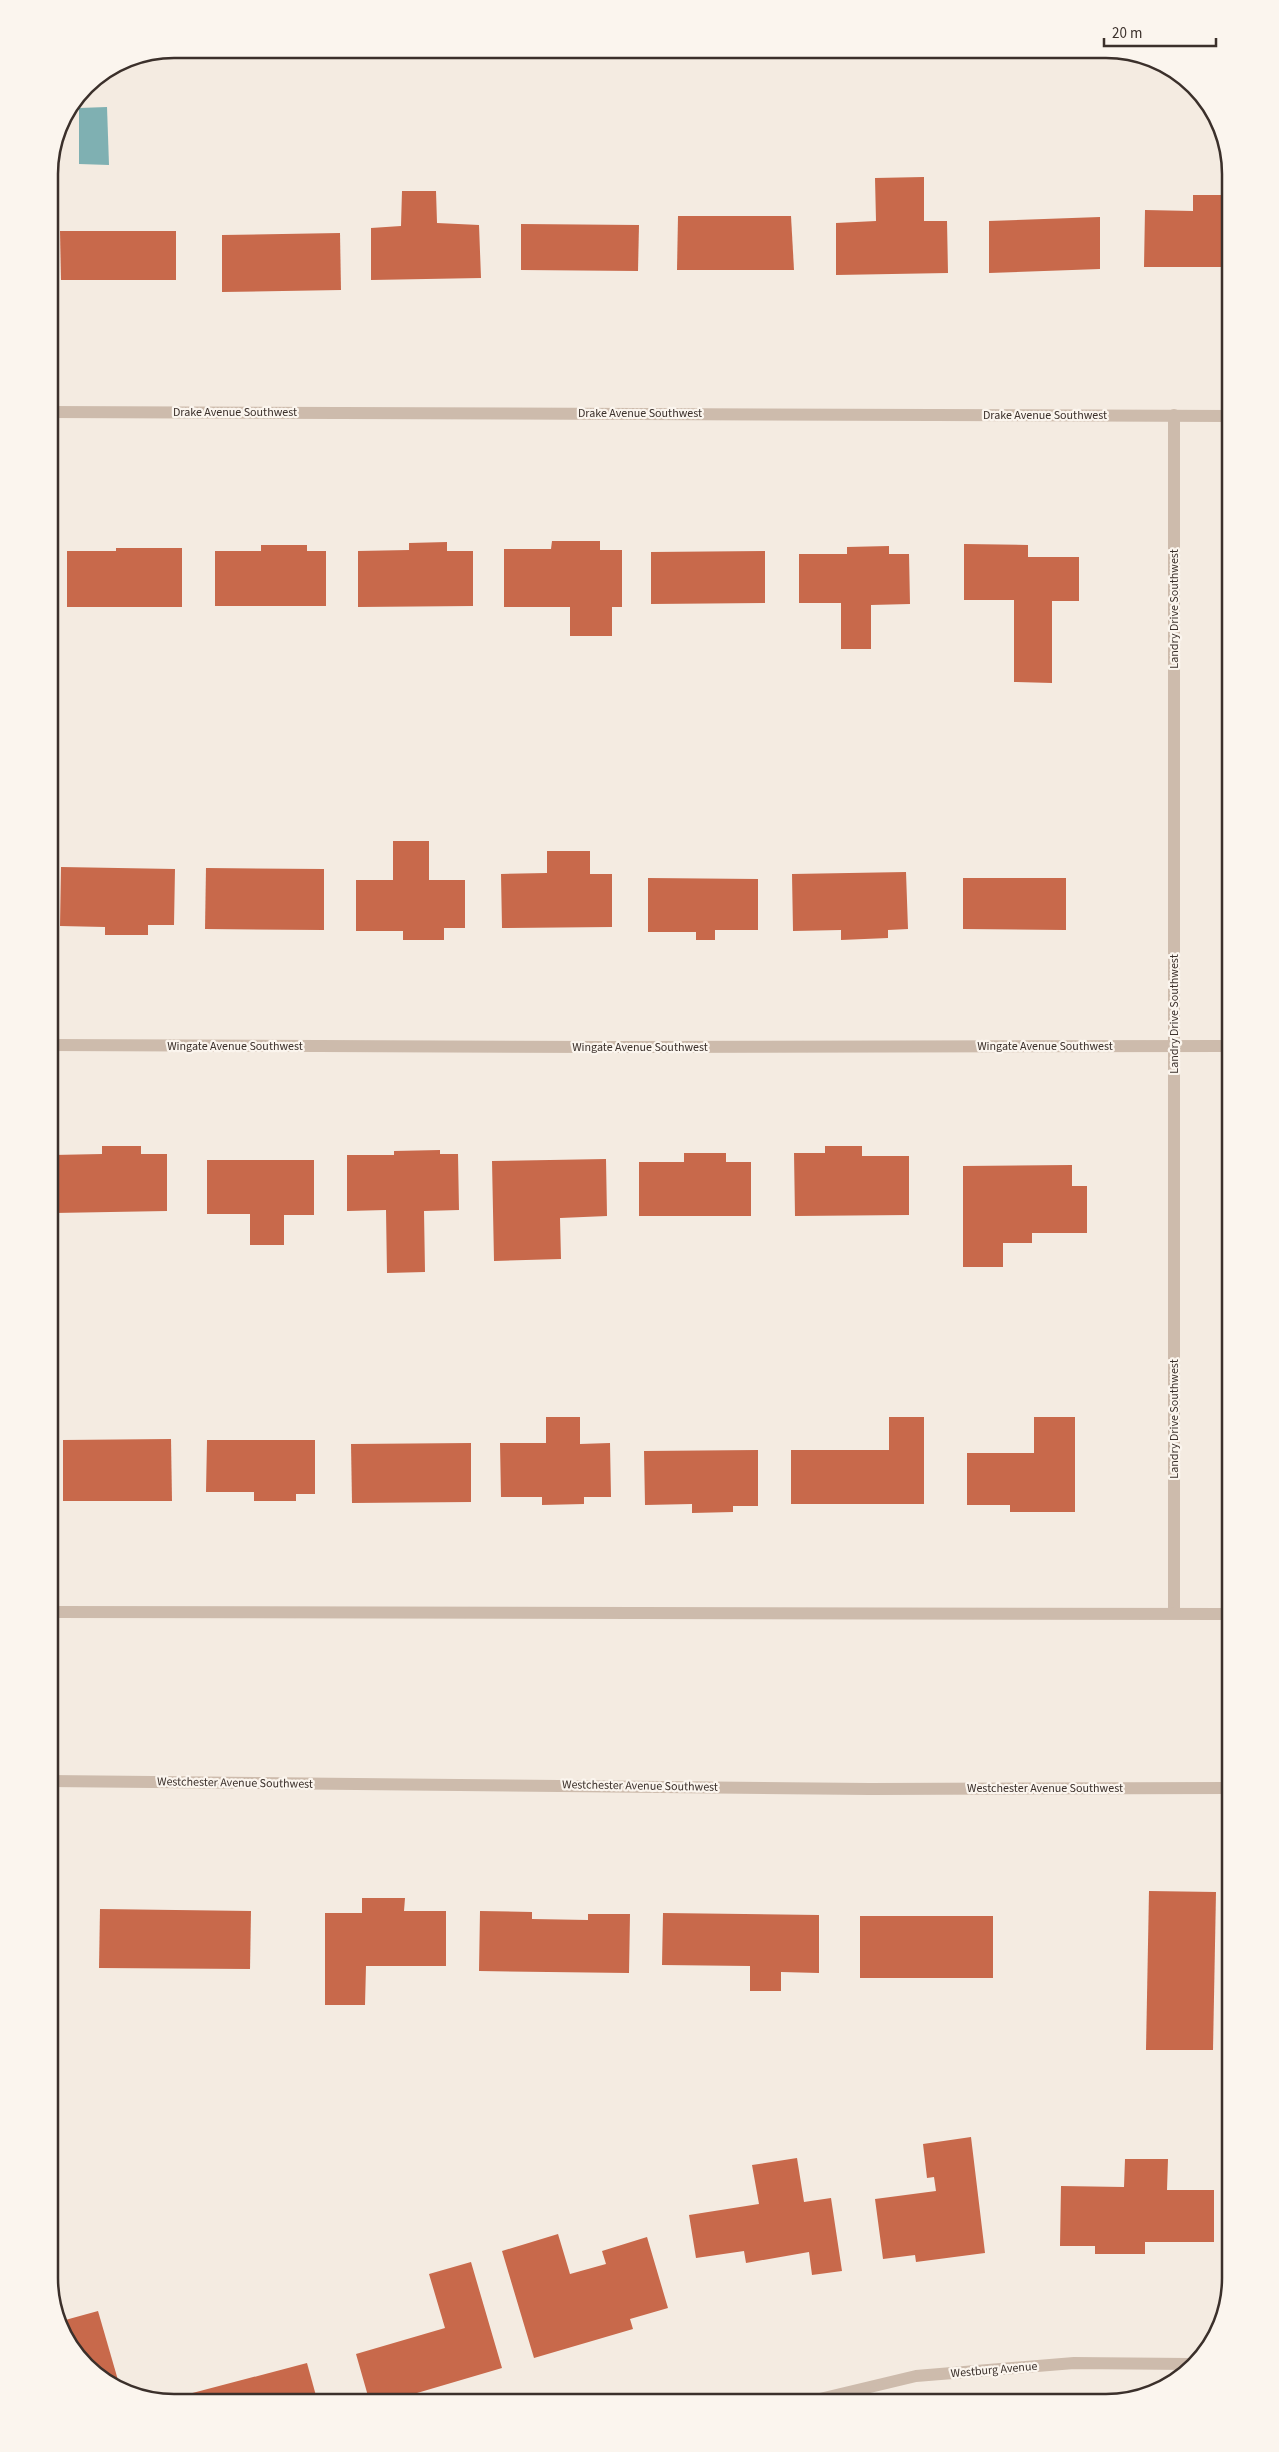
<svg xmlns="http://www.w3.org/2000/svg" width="1279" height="2452" font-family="'Source Sans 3',sans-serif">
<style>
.water{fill:#7fb0b2}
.building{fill:#c8694b}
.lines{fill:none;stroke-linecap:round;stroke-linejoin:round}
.minor{stroke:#cdbbac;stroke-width:12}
.labels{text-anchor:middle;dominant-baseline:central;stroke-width:4.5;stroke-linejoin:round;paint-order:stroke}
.street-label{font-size:12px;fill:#3b302b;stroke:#fbf5ee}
.rim{fill:none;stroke:#3b302b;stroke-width:2.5}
</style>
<rect width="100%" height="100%" fill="#f4ebe1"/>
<!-- water -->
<path class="water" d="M107,107l2,58 -30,-1v-56z"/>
<!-- building -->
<g class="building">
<path d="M924,177v44h23l1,52 -112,2v-52l40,-2 -1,-43z"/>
<path d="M402,191h34l1,32 42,2 2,53 -110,2v-52l30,-2z"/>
<path d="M1193,195h37v72h-86l1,-57 48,1z"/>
<path d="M678,216h113l3,54h-117z"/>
<path d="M1100,217v52l-111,4v-52z"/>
<path d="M521,224l118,1 -1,46 -117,-1z"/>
<path d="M60,231h116v49h-115z"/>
<path d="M340,233l1,57 -119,2v-57z"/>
<path d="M552,541h48v9h22v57h-10v29h-42v-29h-66v-58h47z"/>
<path d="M447,542v9h26v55l-115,1v-56l51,-1v-7z"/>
<path d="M964,544l64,1v12h51v44h-27v82l-38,-1v-82h-50z"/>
<path d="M261,545h46v6h19v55h-111v-55h46z"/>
<path d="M889,546v8h20l1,50 -39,1v44h-30v-46h-42v-49h48v-7z"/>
<path d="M116,548h66v59h-115v-56h49z"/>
<path d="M765,551v52l-114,1v-52z"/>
<path d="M393,841h36v39h36v48h-21v12h-41v-9h-47v-51h37z"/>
<path d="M547,851h43v23h22v53l-110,1 -1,-54 46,-1z"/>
<path d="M61,867l114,2 -1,56h-26v10h-43v-8l-45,-1z"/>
<path d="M206,868l118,1v61l-119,-1z"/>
<path d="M906,872l2,57 -20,1v8l-47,2v-10l-48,1 -1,-57z"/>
<path d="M648,878l110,1v51h-43v10h-19v-8h-48z"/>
<path d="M963,878h103v52l-103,-1z"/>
<path d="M102,1146h39v8h26v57l-113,2 -1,-58 49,-1z"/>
<path d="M825,1146h37v10h47v59l-114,1 -1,-63h31z"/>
<path d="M440,1150v4h18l1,56 -35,1 1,61 -38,1 -1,-63 -39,1v-56h47v-4z"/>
<path d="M684,1153h42v9h25v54h-112v-54h45z"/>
<path d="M606,1159l1,57 -47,2 1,41 -67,2 -2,-100z"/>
<path d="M207,1160h107v55h-30v30h-34v-31h-43z"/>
<path d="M1072,1165v21h15v47h-55v10h-29v24h-40v-101z"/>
<path d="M546,1417h34v27l30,-1 1,54h-27v7l-42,1v-8h-41l-1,-54h46z"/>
<path d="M889,1417h35v87h-133v-54h98z"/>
<path d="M1034,1417h41v95h-65v-7h-43v-52h67z"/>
<path d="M171,1439l1,62h-109v-61z"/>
<path d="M207,1440h108v54h-19v7h-42v-9h-48z"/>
<path d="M471,1443v59l-119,1 -1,-59z"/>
<path d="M758,1450v56h-25v6l-41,1v-9l-47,1 -1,-54z"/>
<path d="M1149,1891l67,1 -3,158h-67z"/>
<path d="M362,1898h43l-1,13h42v55h-80l-1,39h-40v-92h37z"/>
<path d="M100,1909l151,2 -1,58 -151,-1z"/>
<path d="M480,1911l52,1v7l56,1v-6h42l-1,59 -150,-2z"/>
<path d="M663,1913l156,2v58l-38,-1v19h-31v-25l-88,-1z"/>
<rect x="860" y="1916" width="133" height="62"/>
<path d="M971,2137l14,116 -69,9 -1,-7 -32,4 -8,-60 61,-8 -2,-14 -7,1 -4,-34z"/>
<path d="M797,2158l7,44 27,-4 11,73 -30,4 -3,-23 -63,11 -2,-12 -48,7 -7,-43 70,-11 -7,-39z"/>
<path d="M1125,2159h43l-1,31h47v52h-69v12h-50v-8h-35l1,-60 63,1z"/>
<path d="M558,2234l12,40 36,-10 -4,-13 45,-14 21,71 -38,11 3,10 -99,29 -32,-107z"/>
<path d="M471,2262l31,106 -119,35h-13l-14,-49 89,-26 -16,-54z"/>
<path d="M98,2311l22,76 -16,-5 -46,-56v-4z"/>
<path d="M307,2363l11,40h-136l-1,-7z"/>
</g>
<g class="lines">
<!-- minor -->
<g class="minor">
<path d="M49,412l1181,4"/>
<path d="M1174,415v1198"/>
<path d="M49,1045l558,2 623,-1"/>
<path d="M49,1612l1181,2"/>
<path d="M49,1781l821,8 360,-1"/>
<path d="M803,2403l113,-27 158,-13 115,1"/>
</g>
</g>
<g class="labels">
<!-- street labels -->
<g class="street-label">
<text x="235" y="412">Drake Avenue Southwest</text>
<text x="640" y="413">Drake Avenue Southwest</text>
<text x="1045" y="415">Drake Avenue Southwest</text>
<text transform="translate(1174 609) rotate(-90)">Landry Drive Southwest</text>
<text transform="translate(1174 1014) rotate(-90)">Landry Drive Southwest</text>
<text x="235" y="1046">Wingate Avenue Southwest</text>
<text x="1045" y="1046">Wingate Avenue Southwest</text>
<text x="640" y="1047">Wingate Avenue Southwest</text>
<text transform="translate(1174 1419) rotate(-90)">Landry Drive Southwest</text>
<text transform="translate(235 1783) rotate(1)">Westchester Avenue Southwest</text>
<text transform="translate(640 1786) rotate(1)">Westchester Avenue Southwest</text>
<text x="1045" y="1788">Westchester Avenue Southwest</text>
<text transform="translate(994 2370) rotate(-5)">Westburg Avenue</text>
</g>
</g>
<!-- crop -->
<path d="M0 0H1279V2452H0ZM174 58H1106A116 116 0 0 1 1222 174V2278A116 116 0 0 1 1106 2394H174A116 116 0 0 1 58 2278V174A116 116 0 0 1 174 58Z" fill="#fbf5ee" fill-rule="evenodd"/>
<path class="rim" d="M174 58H1106A116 116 0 0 1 1222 174V2278A116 116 0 0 1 1106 2394H174A116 116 0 0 1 58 2278V174A116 116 0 0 1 174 58Z"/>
<!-- scale -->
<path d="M1104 38v8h112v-8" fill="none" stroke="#3b302b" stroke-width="2.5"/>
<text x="1112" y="38" font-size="15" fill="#3b302b" stroke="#fbf5ee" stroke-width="4" paint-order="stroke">20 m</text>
</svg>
